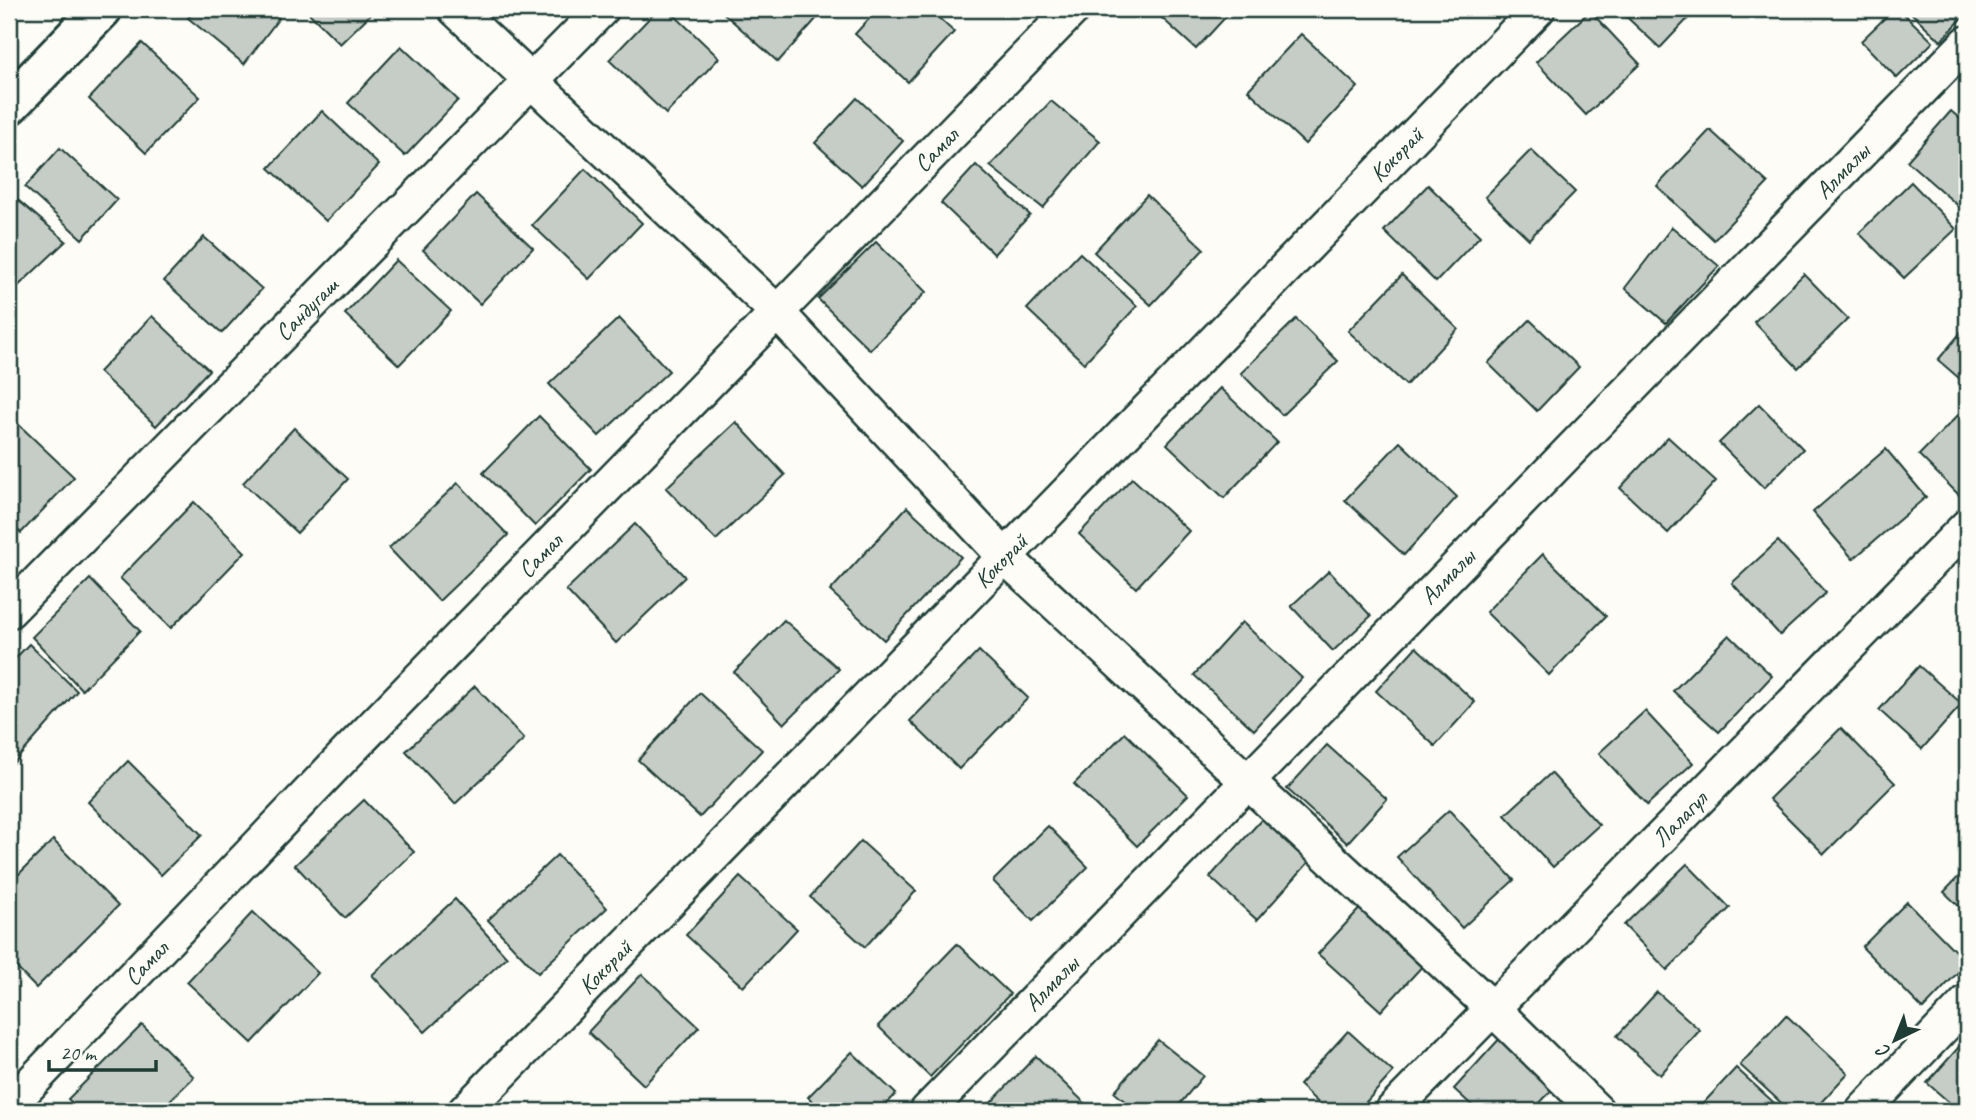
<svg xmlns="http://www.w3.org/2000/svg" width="1976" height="1120" font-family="Caveat,sans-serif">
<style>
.building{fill:#c6cdc7;stroke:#1f3d34;stroke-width:2}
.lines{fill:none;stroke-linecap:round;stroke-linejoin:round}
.minor-casing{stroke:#1f3d34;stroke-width:38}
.tertiary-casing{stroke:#1f3d34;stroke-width:44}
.minor{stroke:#fdfcf7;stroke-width:33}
.tertiary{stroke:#fdfcf7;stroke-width:38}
.labels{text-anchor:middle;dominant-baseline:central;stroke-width:5;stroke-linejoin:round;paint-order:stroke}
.street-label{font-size:24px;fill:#1f3d34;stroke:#fdfcf7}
</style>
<rect width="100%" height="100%" fill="#fdfcf7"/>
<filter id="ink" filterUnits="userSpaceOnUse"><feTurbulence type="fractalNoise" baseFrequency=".0143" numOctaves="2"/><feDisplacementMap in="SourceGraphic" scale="14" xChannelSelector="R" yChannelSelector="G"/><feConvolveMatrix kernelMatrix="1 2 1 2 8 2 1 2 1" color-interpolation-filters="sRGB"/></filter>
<g filter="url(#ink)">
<!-- building -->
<g class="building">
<path d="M197,9h73l9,9 -35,46 -56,-46z"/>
<path d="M305,9h71l-36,35z"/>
<path d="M658,9h10l51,49 -53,56 -57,-54z"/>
<path d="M719,9h88l10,9 -39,44z"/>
<path d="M878,9h51l25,23 -46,50 -53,-48z"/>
<path d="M1152,9h81l-37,40z"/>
<path d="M1618,9h79l-37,39z"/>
<path d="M1894,9h5l34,33 -36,36 -36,-37z"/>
<path d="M1907,9h60v4l-26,28z"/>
<path d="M1590,11l50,53 -54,51 -50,-53z"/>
<path d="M1301,34l57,53 -53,57 -57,-54z"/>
<path d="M142,43l58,54 -54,56 -57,-54z"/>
<path d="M401,46l57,54 -53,56 -57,-53z"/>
<path d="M857,98l46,43 -41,45 -47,-43z"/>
<path d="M1051,101l49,40 -57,67 -53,-42z"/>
<path d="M322,111l57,54 -53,56 -57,-53z"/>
<path d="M1951,111l16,14v80l-4,5 -56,-49z"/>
<path d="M1710,130l58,53 -54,57 -57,-54z"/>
<path d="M60,148l57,52 -35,39 -57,-52z"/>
<path d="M1531,150l44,42 -46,47 -44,-42z"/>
<path d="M976,165l54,50 -36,39 -53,-51z"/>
<path d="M585,169l57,54 -53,56 -57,-54z"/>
<path d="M1911,182l45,47 -52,49 -45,-45z"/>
<path d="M1428,185l52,51 -44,46 -52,-51z"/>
<path d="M476,194l57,54 -53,56 -57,-54z"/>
<path d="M12,195l54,46 -51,48 -6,-6v-85z"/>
<path d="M1147,195l57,54 -53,56 -57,-53z"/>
<path d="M1672,227l47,39 -53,57 -41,-35z"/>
<path d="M204,237l58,52 -40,44 -58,-52z"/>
<path d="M876,242l50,50 -56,58 -52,-51z"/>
<path d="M1080,253l57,53 -53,57 -57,-54z"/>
<path d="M396,260l55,51 -52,54 -54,-51z"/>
<path d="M1804,274l44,45 -50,49 -44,-46z"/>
<path d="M1402,275l56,54 -52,56 -58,-54z"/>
<path d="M152,316l57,54 -53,56 -57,-54z"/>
<path d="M619,318l50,53 -70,65 -50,-52z"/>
<path d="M1296,319l42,42 -56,54 -41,-42z"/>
<path d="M1530,320l49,47 -42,44 -49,-48z"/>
<path d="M1967,325v60l-29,-25z"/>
<path d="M1220,388l57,54 -53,56 -57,-54z"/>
<path d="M1759,404l44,45 -39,39 -45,-45z"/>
<path d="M1967,406v93l-2,2 -46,-46z"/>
<path d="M539,416l52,53 -56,57 -52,-53z"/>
<path d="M736,422l49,53 -69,65 -50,-52z"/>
<path d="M17,423l57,54 -53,56 -12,-11v-90z"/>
<path d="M294,428l54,51 -51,54 -54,-50z"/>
<path d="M1668,437l48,44 -48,52 -48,-45z"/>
<path d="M1400,442l57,55 -53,58 -59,-55z"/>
<path d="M1886,449l40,48 -73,62 -40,-47z"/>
<path d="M1132,478l57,53 -53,57 -57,-54z"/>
<path d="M458,483l50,52 -69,66 -50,-53z"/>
<path d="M194,502l51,50 -74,76 -51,-50z"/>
<path d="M907,507l54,50 -77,83 -54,-49z"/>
<path d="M635,524l50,53 -69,66 -50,-53z"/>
<path d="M1778,541l48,52 -46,42 -48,-52z"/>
<path d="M1543,554l63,62 -57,59 -63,-63z"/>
<path d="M1329,571l42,45 -38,35 -42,-45z"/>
<path d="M90,579l50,52 -58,59 -50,-53z"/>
<path d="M784,620l55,49 -55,55 -50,-52z"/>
<path d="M1242,622l60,56 -48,52 -60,-55z"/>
<path d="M1729,635l43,41 -53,56 -46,-41z"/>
<path d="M29,644l48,47 -68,77v-103z"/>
<path d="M1416,647l59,55 -40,44 -59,-55z"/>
<path d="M979,651l49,47 -69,71 -49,-48z"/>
<path d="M1919,666l43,38 -40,45 -43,-39z"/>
<path d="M475,686l49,53 -69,65 -49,-53z"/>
<path d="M700,693l62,57 -62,67 -62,-57z"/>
<path d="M1645,711l48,52 -46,42 -48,-52z"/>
<path d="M1841,728l54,55 -71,71 -55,-55z"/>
<path d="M1125,733l63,62 -51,51 -63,-62z"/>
<path d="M1327,745l60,54 -40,44 -60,-54z"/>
<path d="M128,761l74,74 -41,40 -73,-73z"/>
<path d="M1551,773l48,52 -46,42 -48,-52z"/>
<path d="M364,800l50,52 -69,66 -50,-53z"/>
<path d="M1449,810l65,70 -52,48 -65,-71z"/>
<path d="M1262,819l47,43 -52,58 -47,-43z"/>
<path d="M1048,826l40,41 -55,54 -40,-40z"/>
<path d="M53,840l65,66 -82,82 -27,-28v-76z"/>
<path d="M861,841l55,50 -51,56 -55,-50z"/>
<path d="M557,855l50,53 -69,65 -50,-53z"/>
<path d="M1687,864l43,44 -63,62 -43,-45z"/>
<path d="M1967,868v46l-23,-22z"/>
<path d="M740,877l57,52 -54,58 -57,-52z"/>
<path d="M455,899l52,58 -82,75 -53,-57z"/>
<path d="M1907,902l60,61 -44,46 -61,-62z"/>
<path d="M1363,905l63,57 -45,49 -63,-57z"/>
<path d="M253,912l65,61 -66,70 -65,-61z"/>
<path d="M957,944l53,50 -80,83 -52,-51z"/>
<path d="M642,974l57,53 -55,58 -56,-53z"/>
<path d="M1657,992l43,38 -40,45 -43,-39z"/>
<path d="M1786,1015l62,58 -35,38h-23l-50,-46z"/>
<path d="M142,1025l52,52 -35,34h-79l-12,-12z"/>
<path d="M1348,1031l45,41 -35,39h-31l-28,-26z"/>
<path d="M1502,1036l54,50 -24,25h-54l-24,-22z"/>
<path d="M1967,1038v73h-8l-32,-28z"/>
<path d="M1158,1040l45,36 -29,35h-38l-22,-19z"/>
<path d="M852,1052l44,42 -16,17h-58l-14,-14z"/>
<path d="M1036,1056l57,55h-110z"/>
<path d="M1736,1068l47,43h-87z"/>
<path d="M1259,1102l10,9h-20z"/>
</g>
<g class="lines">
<!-- minor casing -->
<g class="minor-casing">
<g id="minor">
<path d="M455,9l322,303 227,244 488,452 105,103"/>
<path id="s1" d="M9,611l593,-602"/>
<path id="s2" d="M9,1106l336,-351 728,-746"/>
<path id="s3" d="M465,1111l1073,-1102"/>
<path id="s4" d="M927,1111l1040,-1068"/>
<path id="s5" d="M1392,1111l575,-585"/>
<path d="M1863,1111l104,-109"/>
</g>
</g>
<!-- tertiary casing -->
<g class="tertiary-casing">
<path id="tertiary" d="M9,105l93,-96"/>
</g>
<!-- minor -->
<use href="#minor" class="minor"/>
<!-- tertiary -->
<use href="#tertiary" class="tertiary"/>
</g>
</g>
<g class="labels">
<!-- street labels -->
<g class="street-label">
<text stroke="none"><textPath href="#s2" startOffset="1332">Самал</textPath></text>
<text stroke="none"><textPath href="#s3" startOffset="1335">Кокорай</textPath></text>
<text stroke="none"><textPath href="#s4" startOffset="1312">Алмалы</textPath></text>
<text stroke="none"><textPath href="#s1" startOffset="424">Сандугаш</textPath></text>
<text stroke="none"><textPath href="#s2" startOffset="765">Самал</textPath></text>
<text stroke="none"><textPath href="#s3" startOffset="768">Кокорай</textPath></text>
<text stroke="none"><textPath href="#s4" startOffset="746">Алмалы</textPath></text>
<text stroke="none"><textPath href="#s5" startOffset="410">Лалагул</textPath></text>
<text stroke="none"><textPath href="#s2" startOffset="198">Самал</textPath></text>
<text stroke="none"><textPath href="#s3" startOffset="201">Кокорай</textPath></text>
<text stroke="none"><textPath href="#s4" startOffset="178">Алмалы</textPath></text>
</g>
</g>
<!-- margin -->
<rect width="1976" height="1120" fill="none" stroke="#fdfcf7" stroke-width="35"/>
<rect x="18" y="18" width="1941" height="1085" fill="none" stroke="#1f3d34" stroke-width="2.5" filter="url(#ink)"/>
<!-- north arrow -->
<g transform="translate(1895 1040) rotate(223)" stroke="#fdfcf7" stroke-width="5" paint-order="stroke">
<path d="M0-5L12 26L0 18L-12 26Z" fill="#1f3d34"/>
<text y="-10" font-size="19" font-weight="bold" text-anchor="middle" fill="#1f3d34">С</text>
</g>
<!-- scale -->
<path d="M49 1060v10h107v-10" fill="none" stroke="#1f3d34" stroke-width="3.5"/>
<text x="60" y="1060" font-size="21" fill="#1f3d34" stroke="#fdfcf7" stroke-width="5" paint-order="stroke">20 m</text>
</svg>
